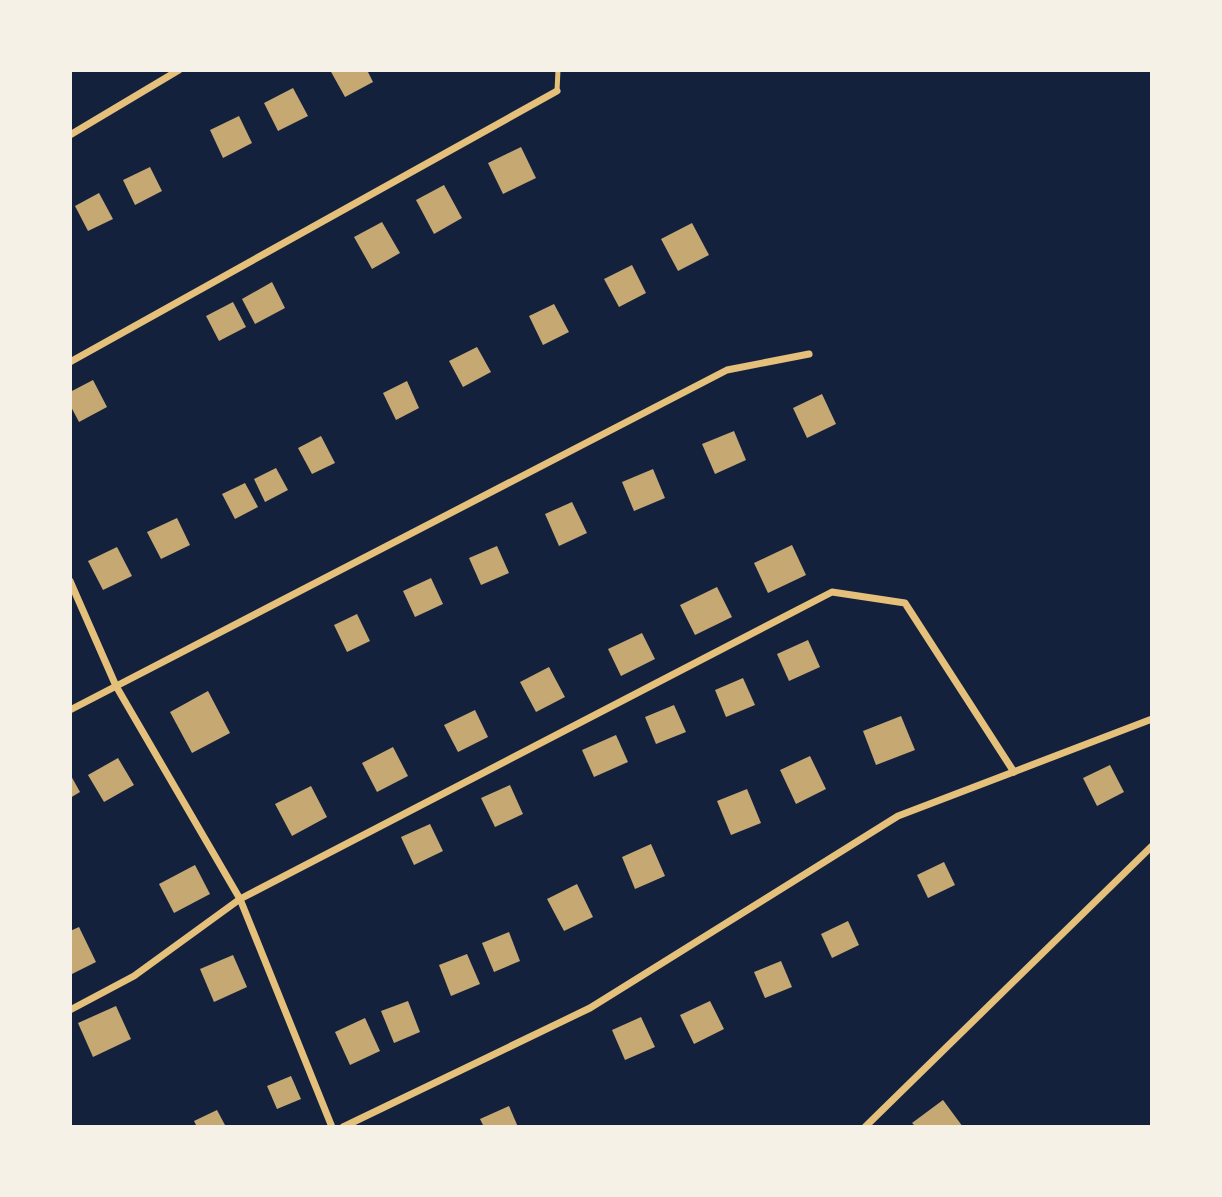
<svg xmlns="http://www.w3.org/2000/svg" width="1222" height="1197" font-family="Lato,sans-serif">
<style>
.building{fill:#c6a872}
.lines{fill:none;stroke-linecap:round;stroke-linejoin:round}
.service{stroke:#e5c07b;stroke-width:5}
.minor{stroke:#e5c07b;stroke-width:7}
</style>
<rect width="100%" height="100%" fill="#14213d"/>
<!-- building -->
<g class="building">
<path d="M330,70h37l6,12 -28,15z"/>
<path d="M293,88l15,28 -30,15 -14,-28z"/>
<path d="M239,116l13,27 -29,15 -13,-28z"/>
<path d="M521,147l15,31 -33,16 -15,-31z"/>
<path d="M150,167l12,24 -27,14 -12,-25z"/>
<path d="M444,185l18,33 -28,16 -18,-34z"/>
<path d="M99,193l14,26 -25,12 -13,-25z"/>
<path d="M382,222l18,31 -28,16 -18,-32z"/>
<path d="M692,223l17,32 -31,16 -17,-32z"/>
<path d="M632,265l14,28 -27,14 -15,-28z"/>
<path d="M272,282l13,26 -30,16 -13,-25z"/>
<path d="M233,302l13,25 -27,14 -13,-25z"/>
<path d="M554,304l15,28 -26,13 -14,-29z"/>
<path d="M477,347l14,25 -28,15 -14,-26z"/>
<path d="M93,380l14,27 -28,15 -9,-17v-13z"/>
<path d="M407,381l12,27 -23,12 -13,-27z"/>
<path d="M822,394l14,30 -29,14 -14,-30z"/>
<path d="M734,431l12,29 -31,14 -13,-30z"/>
<path d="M321,436l14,27 -23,11 -14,-26z"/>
<path d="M276,468l12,22 -23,12 -11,-23z"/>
<path d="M653,469l12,29 -31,13 -12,-29z"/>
<path d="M245,483l13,24 -23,12 -13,-25z"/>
<path d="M572,502l15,31 -28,13 -14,-32z"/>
<path d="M177,518l13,27 -29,14 -14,-27z"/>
<path d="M792,545l14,30 -38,18 -14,-30z"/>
<path d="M497,546l12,27 -28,12 -12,-27z"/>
<path d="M117,547l15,29 -29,14 -15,-29z"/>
<path d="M431,578l12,26 -28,13 -12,-26z"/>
<path d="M717,587l15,30 -37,18 -15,-30z"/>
<path d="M357,614l13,27 -23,11 -13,-27z"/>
<path d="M642,633l13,26 -34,17 -13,-27z"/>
<path d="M808,640l12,27 -31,14 -12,-27z"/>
<path d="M549,667l16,30 -29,15 -16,-30z"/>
<path d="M743,678l12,27 -29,12 -11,-27z"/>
<path d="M208,691l22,42 -38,20 -22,-41z"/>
<path d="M674,705l12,27 -30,12 -11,-27z"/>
<path d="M475,710l13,27 -30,15 -14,-27z"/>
<path d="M901,716l14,34 -39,15 -13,-34z"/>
<path d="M616,735l12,27 -34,15 -12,-27z"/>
<path d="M393,747l15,29 -31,16 -15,-29z"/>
<path d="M810,756l16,33 -30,15 -16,-34z"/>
<path d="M118,758l16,27 -30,17 -16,-27z"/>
<path d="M1110,765l14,27 -27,14 -14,-28z"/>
<path d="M70,774l10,18 -10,6z"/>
<path d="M510,785l13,29 -28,13 -14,-29z"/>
<path d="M311,786l16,31 -35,19 -17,-32z"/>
<path d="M747,789l14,34 -30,12 -14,-34z"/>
<path d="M430,824l13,27 -29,14 -13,-28z"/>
<path d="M651,844l14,32 -30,13 -13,-32z"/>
<path d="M944,862l11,23 -27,13 -11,-23z"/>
<path d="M195,865l15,29 -36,19 -15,-29z"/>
<path d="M577,884l16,33 -29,14 -17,-32z"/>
<path d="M848,921l11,24 -27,13 -11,-24z"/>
<path d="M79,927l17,35 -26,13v-44z"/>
<path d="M509,932l11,29 -26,11 -12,-29z"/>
<path d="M467,954l13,30 -29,12 -12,-31z"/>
<path d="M233,955l14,32 -33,15 -14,-33z"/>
<path d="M781,961l11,26 -27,11 -11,-26z"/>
<path d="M408,1001l12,31 -26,11 -13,-32z"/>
<path d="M710,1001l14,28 -30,15 -14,-29z"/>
<path d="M116,1006l15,33 -38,18 -15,-34z"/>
<path d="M641,1017l14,30 -30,13 -13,-30z"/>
<path d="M365,1018l15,33 -30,14 -15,-33z"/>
<path d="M291,1076l10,23 -24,10 -10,-23z"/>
<path d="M943,1100l20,27h-47l-4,-4z"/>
<path d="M509,1106l9,21h-34l-4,-8z"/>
<path d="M217,1110l9,17h-29l-3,-6z"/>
</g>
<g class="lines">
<!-- service -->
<path class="service" d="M557,91l1,-21"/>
<!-- minor -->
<g class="minor">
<path d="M70,135l109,-65"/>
<path d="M70,362l487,-271"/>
<path d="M70,581l46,105 124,213 92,228"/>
<path d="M70,710l657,-340 82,-16"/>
<path d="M70,1010l64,-34 106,-77 592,-307 73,11 109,169"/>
<path d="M343,1127l247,-119 308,-192 254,-97"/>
<path d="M865,1127l287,-281"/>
</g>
</g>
<!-- border -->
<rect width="1222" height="1197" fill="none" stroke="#f6f1e7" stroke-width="144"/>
</svg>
